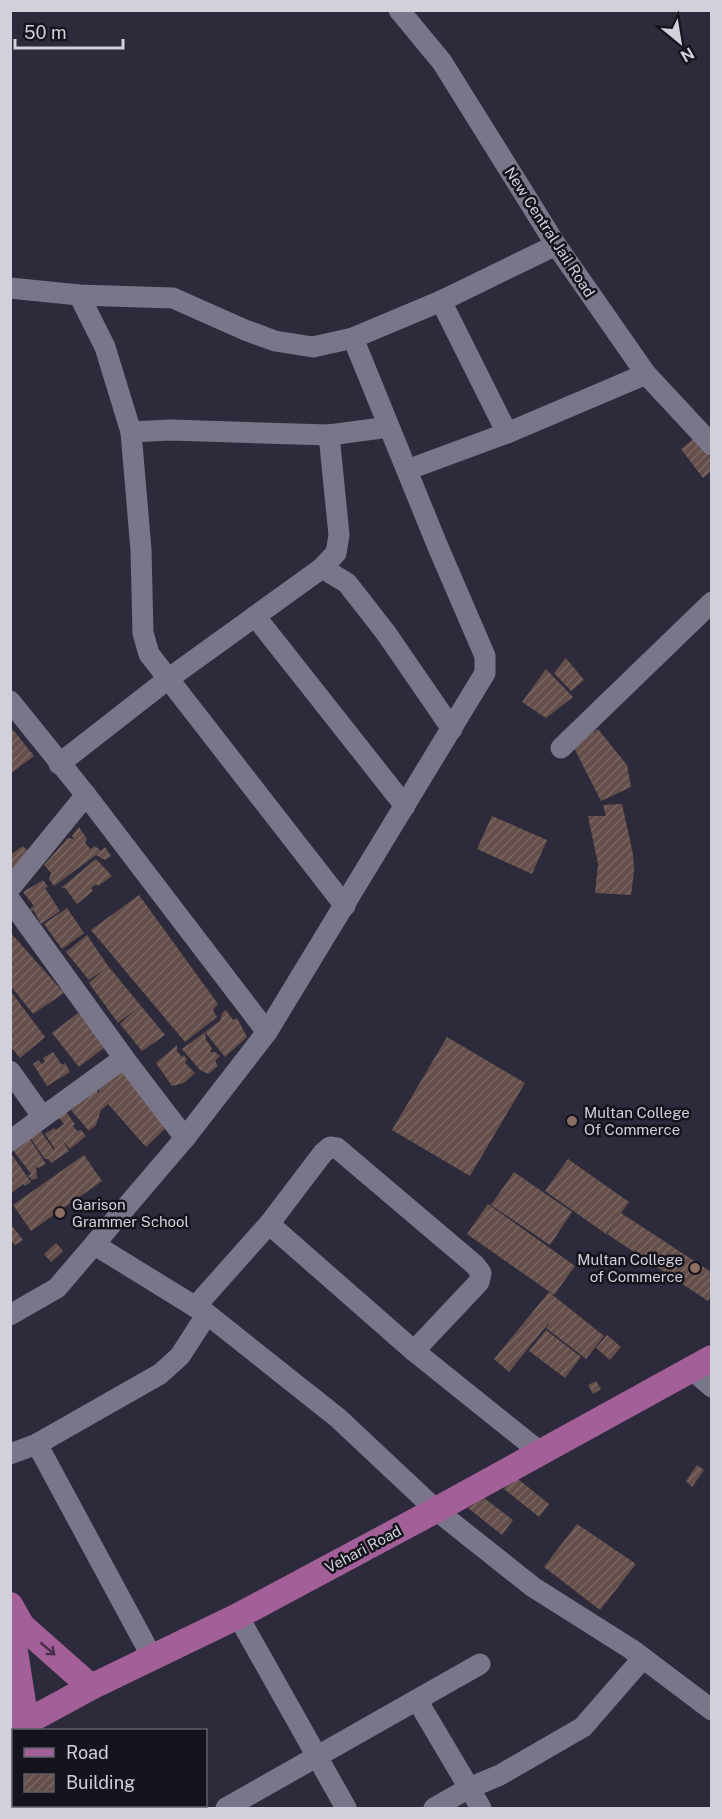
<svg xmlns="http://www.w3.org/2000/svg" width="722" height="1819" font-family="'Public Sans',sans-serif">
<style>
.building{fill:url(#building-hatch)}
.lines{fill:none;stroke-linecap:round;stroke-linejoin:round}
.minor{stroke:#79768a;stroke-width:21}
.major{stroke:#a35f97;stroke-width:26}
.oneway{stroke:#472e47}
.education-dot{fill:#8d6e63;stroke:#15141c;stroke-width:2}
.labels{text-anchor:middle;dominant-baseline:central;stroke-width:5;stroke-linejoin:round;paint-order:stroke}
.street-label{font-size:15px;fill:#d1d0db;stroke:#15141c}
.poi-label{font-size:15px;fill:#d1d0db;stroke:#15141c;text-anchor:start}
</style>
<defs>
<pattern id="building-hatch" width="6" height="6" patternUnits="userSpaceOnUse" patternTransform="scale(1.5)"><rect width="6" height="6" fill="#654f4a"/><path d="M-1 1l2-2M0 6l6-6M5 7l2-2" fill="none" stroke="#7a6764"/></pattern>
</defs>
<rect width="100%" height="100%" fill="#2d2a3b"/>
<!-- building -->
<g class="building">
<path d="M695,438l16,20v13l-8,7 -22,-29z"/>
<path d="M566,658l18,22 -13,11 -17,-18z"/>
<path d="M546,669l27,28 -27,21 -24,-16z"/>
<path d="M10,726l24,30 -24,18z"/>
<path d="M598,729l29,36 4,22 -30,14 -29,-57z"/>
<path d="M622,804l11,50 1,17 -3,24 -36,-2 3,-29 -10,-48h18l-3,-11z"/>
<path d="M492,816l55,24 -15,34 -55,-25z"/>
<path d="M79,827l8,12 -2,3 5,7 5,-3 6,5 4,-4 6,9 -6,4 -9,-5 -42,31 -5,-7 2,-6 -7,-8 24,-27 6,1 -2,-3z"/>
<path d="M23,846l11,13 -24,17v-21z"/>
<path d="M96,859l16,17 -14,10 -2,-2 -5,4 2,3 -16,13 -12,-16h-4z"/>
<path d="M43,880l5,7 -3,1 15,23 -19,13 -8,-15 -1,3 -2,-3 4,-3 -11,-14z"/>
<path d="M139,895l79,109 -5,6 4,7 -32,25 -94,-112z"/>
<path d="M67,908l17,25 -22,16 -18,-25z"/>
<path d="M10,932l54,61 -31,21 -23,-29z"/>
<path d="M87,935l21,31 57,69 -23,16 -22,-27 17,-16 -19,15 -29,-40 15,-14 -15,11 -23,-28z"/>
<path d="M12,993l33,44 -25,21 -10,-12v-52z"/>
<path d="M226,1010l7,10 4,-2 10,19 -22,20 -20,-25 15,-11 2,-8z"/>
<path d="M78,1013l27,34 -26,20 -27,-34z"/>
<path d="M205,1032l1,8 6,8 -2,4h5l5,4 -5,5 3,5 -10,8 -8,-4 -18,-21z"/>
<path d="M447,1037l78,46 -55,93 -78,-46z"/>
<path d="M177,1045v6l5,6 2,-2 3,5 -2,3 10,10 -11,10 -12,3 -16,-23z"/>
<path d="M53,1052l9,13 3,-2 5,9 -23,14 -14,-22 6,-4 2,4 4,-2 -2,-4z"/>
<path d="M125,1066l47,56 -26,25 -38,-43 -7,6 -5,15 -7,6 -18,-21 25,-21 3,4v-4z"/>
<path d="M66,1112l9,12 -2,2 4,5 4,-1 5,6 -16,13 -8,-9 7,11 -18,12 -3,-4h-3l-16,-23 10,-7 15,21 1,-1 -10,-15 9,-6 2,2 8,-6 -5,-6z"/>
<path d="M28,1136l18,28 -8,4 -2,-1 1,11 -5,2 -4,-4 3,-2 -19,-25z"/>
<path d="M10,1152l21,30 -6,4 -2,-2 -13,10z"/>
<path d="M84,1155l18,26 -71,50 -18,-26z"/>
<path d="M568,1159l61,43 -8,11 90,59v23l-3,6 -101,-67 8,-13 -9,13 -61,-43z"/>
<path d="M514,1172l58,40 -22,33 -59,-40z"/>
<path d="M488,1204l87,62 -21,29 -87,-61z"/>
<path d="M10,1223l13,17 -8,5 -5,-6z"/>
<path d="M56,1243l7,8 -12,11 -7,-8z"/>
<path d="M549,1292l55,44 -18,23 -40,-31 5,-8 -42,52 -15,-13z"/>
<path d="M546,1330l35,27 -16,21 -36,-27z"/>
<path d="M607,1335l14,12 -11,13 -14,-12z"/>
<path d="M596,1381l5,8 -8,5 -5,-9z"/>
<path d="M697,1465l7,5 -12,17 -6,-6z"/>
<path d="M518,1479l31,25 -10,13 -35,-28 3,-4z"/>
<path d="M484,1498l29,22 -11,15 -34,-27z"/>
<path d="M577,1524l59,40 -36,46 -56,-43 16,-21 8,6 -8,-6z"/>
</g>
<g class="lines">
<!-- minor -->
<g class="minor">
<path d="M399,10l43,52 114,183 90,129 66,71"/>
<path d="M10,288l69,7 94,3 72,32 30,11 38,6 40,-9 88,-37 115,-56"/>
<path d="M79,295l26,52 26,85 10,118 2,83 6,21 196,252"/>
<path d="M441,301l66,132"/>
<path d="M131,432l39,-2 159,5 60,-8"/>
<path d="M407,470l100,-37 139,-59"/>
<path d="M322,568l25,15 39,50 66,96"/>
<path d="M255,616l150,190"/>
<path d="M10,701l76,94 181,237"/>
<path d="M561,748l151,-146"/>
<path d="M59,764l109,-85 154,-111 14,-15 3,-18 -10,-100"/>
<path d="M10,888l76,-93"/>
<path d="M10,900l114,158 61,80"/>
<path d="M10,1071l32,45"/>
<path d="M10,1141l114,-83"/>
<path d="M269,1224l145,127 126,101"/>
<path d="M95,1245l112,69 131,104 98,92 97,77 98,62 81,61"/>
<path d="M195,1307l74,-83 54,-71 7,-6 7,1 138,117 6,8 -2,9 -65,69"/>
<path d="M10,1315l47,-27 128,-150 82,-106 218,-359v-17l-47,-109 -85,-209"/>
<path d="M691,1369l21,18"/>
<path d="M37,1444l115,213"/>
<path d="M10,1454l27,-10 123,-70 20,-18 27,-42"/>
<path d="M238,1616l108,192"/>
<path d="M417,1700l64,108"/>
<path d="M14,1806l4,2"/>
<path d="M226,1808l254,-144"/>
<path d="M434,1808l35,-20 31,-13 83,-48 60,-69"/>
</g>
<!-- major -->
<g class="major">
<path d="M10,1605l12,21 69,61"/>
<path d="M10,1638l4,7 12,77"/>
<path d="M10,1731l81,-44 147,-71 198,-106 276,-152"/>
</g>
</g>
<!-- one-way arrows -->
<defs><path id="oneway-shaft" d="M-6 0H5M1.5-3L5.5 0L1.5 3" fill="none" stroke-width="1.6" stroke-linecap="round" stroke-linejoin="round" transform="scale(1.5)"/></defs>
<use class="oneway" href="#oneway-shaft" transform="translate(48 1649) rotate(41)"/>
<!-- markers -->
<g class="education-dot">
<circle cx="572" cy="1121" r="6"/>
<circle cx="60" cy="1213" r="6"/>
<circle cx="695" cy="1268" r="6"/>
</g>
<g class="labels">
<!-- street labels -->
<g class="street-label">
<text transform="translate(550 232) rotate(57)">New Central Jail Road</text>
<text transform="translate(363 1549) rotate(-28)">Vehari Road</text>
</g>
<!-- poi labels -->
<g class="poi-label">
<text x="584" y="1112">Multan College<tspan x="584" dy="17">Of Commerce</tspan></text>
<text x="72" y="1204">Garison<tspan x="72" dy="17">Grammer School</tspan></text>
<text x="683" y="1259" text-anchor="end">Multan College<tspan x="683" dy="17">of Commerce</tspan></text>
</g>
</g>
<!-- border -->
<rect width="722" height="1819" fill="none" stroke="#d1d0db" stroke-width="24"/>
<!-- legend -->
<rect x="12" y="1729" width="195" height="78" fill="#15141c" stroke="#605f68" stroke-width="1.5"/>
<rect x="24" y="1748" width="30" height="9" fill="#a35f97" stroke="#605f68" stroke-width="1.5"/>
<text x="66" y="1759" font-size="18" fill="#d1d0db">Road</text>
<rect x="24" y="1774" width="30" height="18" fill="url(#building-hatch)" stroke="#605f68" stroke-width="1.5"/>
<text x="66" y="1789" font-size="18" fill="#d1d0db">Building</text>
<!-- north arrow -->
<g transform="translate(680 42) rotate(150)" stroke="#15141c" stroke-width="4.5" paint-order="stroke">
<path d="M0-4.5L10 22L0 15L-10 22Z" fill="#d1d0db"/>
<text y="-9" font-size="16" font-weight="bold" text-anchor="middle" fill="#d1d0db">N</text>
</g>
<!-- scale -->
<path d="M15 39v9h108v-9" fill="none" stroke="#d1d0db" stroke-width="3"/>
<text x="24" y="39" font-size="18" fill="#d1d0db" stroke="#15141c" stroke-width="4.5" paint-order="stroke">50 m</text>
</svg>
